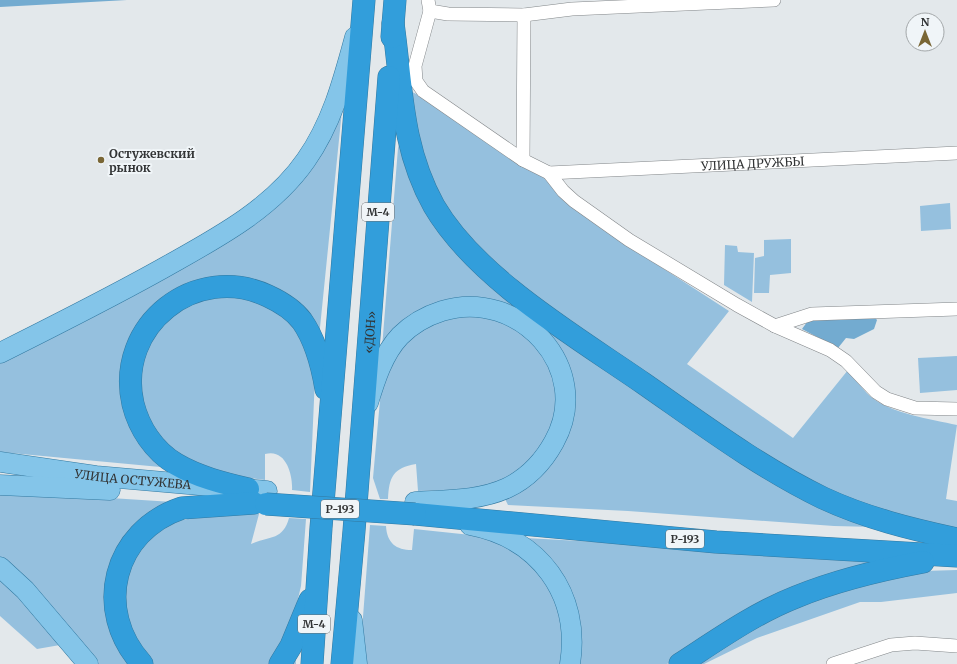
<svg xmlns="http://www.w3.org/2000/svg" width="957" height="664" font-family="Merriweather,serif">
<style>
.green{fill:#95c0de}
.forest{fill:#73abd0}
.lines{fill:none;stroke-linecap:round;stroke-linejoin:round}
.street-casing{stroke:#828689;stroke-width:14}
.primary-casing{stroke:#3279a1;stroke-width:21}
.highway-casing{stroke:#3279a1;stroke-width:23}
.street{stroke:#fff;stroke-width:13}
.primary{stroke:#84c5e9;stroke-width:20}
.highway{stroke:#329edb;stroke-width:22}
.highway-bridge-casing{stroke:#3279a1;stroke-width:23;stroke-linecap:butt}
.highway-bridge{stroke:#329edb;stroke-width:22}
.poi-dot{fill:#796635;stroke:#f0f5f8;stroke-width:1.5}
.labels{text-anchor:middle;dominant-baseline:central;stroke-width:4;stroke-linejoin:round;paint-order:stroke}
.shield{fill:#f0f5f8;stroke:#6b6e70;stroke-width:1}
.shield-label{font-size:11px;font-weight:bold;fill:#323435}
.poi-label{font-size:12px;font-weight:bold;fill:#323435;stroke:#f0f5f8;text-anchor:start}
.street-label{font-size:12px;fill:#323435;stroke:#f0f5f8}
</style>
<rect width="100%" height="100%" fill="#e3e8eb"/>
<!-- green -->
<g class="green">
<path d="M412,92l11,5 111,73 19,16 9,11 37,30 130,84 -42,53 106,74 55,-68c7,8 14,19 22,26 21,18 61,23 87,29l-11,74 11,2v28l-123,-3 -206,-15 -120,-6 -11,-22c-25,9 -53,7 -79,8l-2,-27c-23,4 -27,13 -28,35h-8l-7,-21 8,-89 1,-41 16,-200z"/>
<path d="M342,110l-27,267 -5,115 -18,-2c1,-15 -6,-42 -27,-36v26l-94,-12 -171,-16v-92l229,-122z"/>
<path d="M950,203l1,26 -30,2 -1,-25z"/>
<path d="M791,239v34l-21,2 -1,18h-15l1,-35 9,-2v-16z"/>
<path d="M725,245l12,1 1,6 16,1 -2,49 -28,-17z"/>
<path d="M957,356v34l-37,3 -2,-35z"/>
<path d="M0,494l79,2 94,6 12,18c23,-8 50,-7 74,-6l-8,30c17,-8 32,-3 38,-26l17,1 -5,67 -8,34 3,44h-199l-97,-106z"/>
<path d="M370,525l16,1c1,17 10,24 26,24l2,-21 57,6 414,23 -178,79 -40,27h-302l-3,-34z"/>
<path d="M957,570v23l-76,9h-21l-103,36 -53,26h-13l118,-65 114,-28z"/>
<path d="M0,576l60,69 -23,4 -37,-33z"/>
</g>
<!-- forest -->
<g class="forest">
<path d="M0,0h127l-127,7z"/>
<path d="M872,314l5,6 -3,9 -20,10 -8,-1 -8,10 -36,-19 8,-11z"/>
</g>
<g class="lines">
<!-- street casing -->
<g class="street-casing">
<g id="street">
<path d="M428,0l2,11 18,3 76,1 48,-6 202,-9"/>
<path d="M430,11l-15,55 1,15 7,10 100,69 26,13 14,18 11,10 55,39 108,65 38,21 55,24 16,11 30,31 11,7 28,9 42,1"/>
<path d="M523,160l1,-145"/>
<path id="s1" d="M549,173l408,-20"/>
<path d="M775,326l37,-12 145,-5"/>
<path d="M833,664l58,-19 24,-2 42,3"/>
</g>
</g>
<!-- primary casing -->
<g class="primary-casing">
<g id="primary">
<path d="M0,353c56,-28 112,-56 167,-87 50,-28 105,-57 139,-106 26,-37 37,-79 49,-123"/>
<path d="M368,403c7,-23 15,-49 32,-67 12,-12 26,-20 42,-25 77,-24 153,58 112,131 -11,20 -26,36 -47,46 -28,13 -62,12 -92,14"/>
<path id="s2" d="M0,462l96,14 171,15"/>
<path d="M0,485l110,5"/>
<path d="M470,525c69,13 111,69 100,139"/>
<path d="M0,567l25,23 63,74"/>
<path d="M352,620l5,44"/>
</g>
</g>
<!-- highway casing -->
<g class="highway-casing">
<g id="highway">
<path d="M393,23c9,64 8,124 41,183 42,72 141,130 209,177 59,41 116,84 180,115 43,20 88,31 134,41"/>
<path d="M392,37l3,-37"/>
<path d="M248,489c-25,-6 -50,-12 -72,-25 -22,-13 -37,-36 -43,-60 -18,-79 63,-142 135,-108 13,6 25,13 34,25 14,20 20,44 24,68"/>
<path d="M415,514l301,28 241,14"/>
<path d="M142,664c-49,-54 -29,-133 40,-156l72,-5"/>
<path d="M280,664l11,-18 19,-46"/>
<path d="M312,664l9,-136 43,-528"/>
<path id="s3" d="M342,664l12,-133 35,-454"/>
<path d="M680,664c37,-24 75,-51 116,-67 41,-17 84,-27 127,-35"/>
</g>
</g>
<!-- street -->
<use href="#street" class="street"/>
<!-- primary -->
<use href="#primary" class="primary"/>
<!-- highway -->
<use href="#highway" class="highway"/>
<!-- highway-bridge casing -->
<g class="highway-bridge-casing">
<path id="highway-bridge" d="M266,504l149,10"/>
</g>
<!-- highway-bridge -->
<use href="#highway-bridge" class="highway-bridge"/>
</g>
<!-- markers -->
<circle class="poi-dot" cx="101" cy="160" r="4"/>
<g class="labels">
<!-- shield labels -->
<g class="shield">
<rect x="362" y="203" width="32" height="18" rx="3"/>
<rect x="321" y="500" width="38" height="18" rx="3"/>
<rect x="666" y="530" width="38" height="18" rx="3"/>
<rect x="298" y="615" width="32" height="18" rx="3"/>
</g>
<g class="shield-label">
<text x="378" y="212">М-4</text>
<text x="340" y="509">Р-193</text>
<text x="685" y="539">Р-193</text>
<text x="314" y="624">М-4</text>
</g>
<!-- poi labels -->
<g class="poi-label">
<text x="109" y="153">Остужевский<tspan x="109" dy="14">рынок</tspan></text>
</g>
<!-- street labels -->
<g class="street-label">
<text stroke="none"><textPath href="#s1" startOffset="204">УЛИЦА ДРУЖБЫ</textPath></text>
<text stroke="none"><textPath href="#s3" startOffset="333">«ДОН»</textPath></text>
<text stroke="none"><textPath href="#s2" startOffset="134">УЛИЦА ОСТУЖЕВА</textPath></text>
</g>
</g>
<!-- north arrow -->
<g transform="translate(925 32)"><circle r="19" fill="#f0f5f8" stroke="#a4a8aa"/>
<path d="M0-3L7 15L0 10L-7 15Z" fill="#796635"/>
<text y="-6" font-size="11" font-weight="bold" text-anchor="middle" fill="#323435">N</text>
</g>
</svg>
